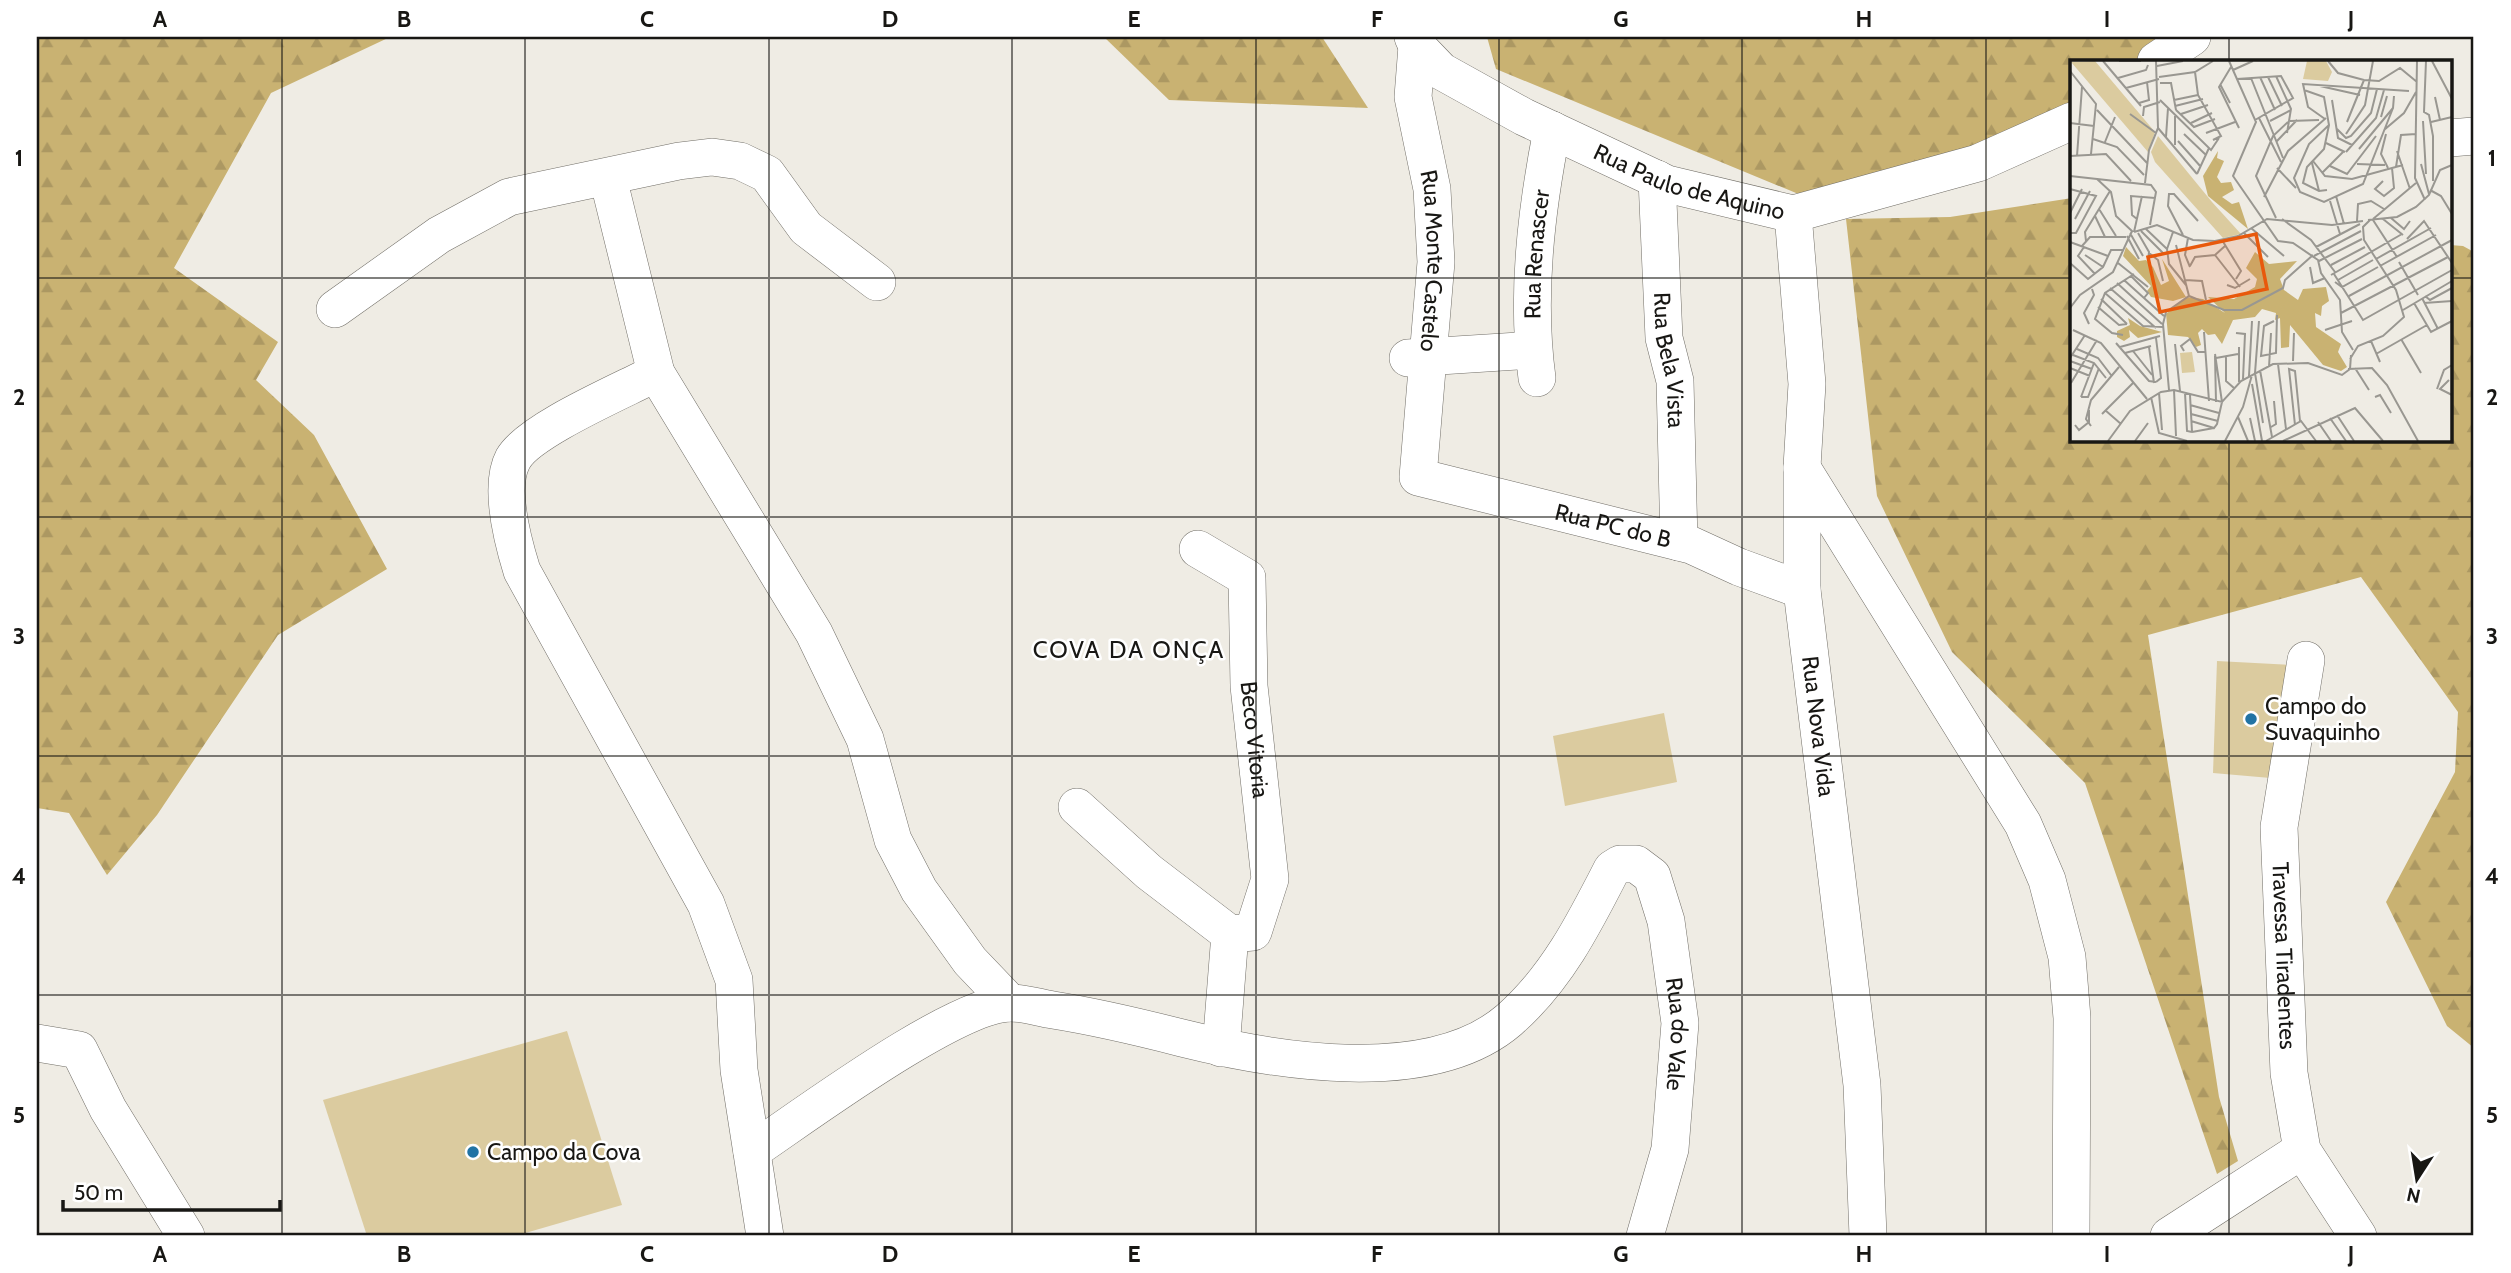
<svg xmlns="http://www.w3.org/2000/svg" width="2511" height="1273" font-family="Cabin,sans-serif">
<style>
.green{fill:#dbcb9f}
.forest{fill:url(#forest-firs)}
.lines{fill:none;stroke-linecap:round;stroke-linejoin:round}
.minor-casing{stroke:#716e67;stroke-width:38}
.minor{stroke:#fff;stroke-width:37}
.grid{fill:none;stroke:#181714;stroke-width:2;stroke-opacity:0.55}
.poi-dot{fill:#2173a4;stroke:#fff;stroke-width:2.5}
.labels{text-anchor:middle;dominant-baseline:central;stroke-width:5;stroke-linejoin:round;paint-order:stroke}
.street-label{font-size:23px;fill:#181714;stroke:#fff}
.poi-label{font-size:23px;fill:#181714;stroke:#fff;text-anchor:start}
.neighbourhood-label{font-size:24px;letter-spacing:2px;fill:#181714;stroke:#fff}
.inset-road{fill:none;stroke:#999791;stroke-width:2}
.view{fill:#e8590c;fill-opacity:0.15;stroke:#e8590c;stroke-width:3.5}
.inset-edge{fill:none;stroke:#181714;stroke-width:3.5}
.neatline{fill:none;stroke:#181714;stroke-width:2.5}
.grid-label{font-size:23px;text-anchor:middle;font-weight:bold;fill:#181714}
</style>
<defs>
<pattern id="forest-firs" width="22" height="20" patternUnits="userSpaceOnUse" patternTransform="scale(1.75)"><rect width="22" height="20" fill="#c9b272"/><path d="M5 1l3.5 6h-7zM16 11l3.5 6h-7z" fill="#ac9862"/></pattern>
</defs>
<rect width="100%" height="100%" fill="#efece4"/>
<!-- green -->
<g class="green">
<path d="M2217,661l74,4 -9,114 -69,-6z"/>
<path d="M1664,713l13,69 -112,24 -12,-70z"/>
<path d="M567,1031l55,174 -107,31h-148l-44,-136z"/>
</g>
<!-- forest -->
<g class="forest">
<path d="M37,37h353l-119,56 -97,175 104,74 -22,38 58,55 73,134 -109,66 -121,180 -50,60 -38,-62 -32,-5z"/>
<path d="M1104,37h218l46,71 -199,-8z"/>
<path d="M1487,37h710l-36,24h-89v54l-247,90 -329,-136z"/>
<path d="M2072,198v241h378v-194l13,1 11,6v796l-27,-22 -61,-124 69,-130 3,-60 -97,-135 -213,58 71,462 19,64 -21,13 -132,-391 -133,-131 -75,-156 -31,-277 104,-2z"/>
</g>
<g class="lines">
<!-- minor casing -->
<g class="minor-casing">
<g id="minor">
<path id="s1" d="M1413,37l4,9 24,25 83,46 143,67 126,30 185,-51 94,-42"/>
<path id="s2" d="M1417,46l-4,51 19,92 4,73 -18,215 273,68 48,22 63,23"/>
<path d="M2156,61l36,-24"/>
<path d="M2450,138l24,-2"/>
<path d="M608,178l48,195 158,260 51,106 28,101 26,50 51,71 40,42"/>
<path id="s3" d="M1657,179l7,159 11,43 4,161"/>
<path id="s4" d="M1793,214l14,170 -5,83v123l60,495 6,151"/>
<path d="M335,309l104,-74 70,-38 170,-36 33,-4 28,4 27,13 39,54 71,54"/>
<path d="M1408,358l125,-8"/>
<path d="M656,373c-32,17 -127,57 -143,86 -15,28 0,83 9,112l184,333 28,76 5,90 26,166"/>
<path id="s5" d="M1537,378c-11,-82 -1,-167 15,-248"/>
<path d="M1802,468l221,356 24,56 20,77 5,61 -1,218"/>
<path id="s6" d="M1198,549l49,29 2,108 21,193 -17,53 -23,2"/>
<path id="s7" d="M2306,660l-27,167 10,246 13,77 56,86"/>
<path d="M1077,807l72,65 81,62 -9,114"/>
<path d="M37,1043l42,7 29,59 78,127"/>
<path id="s8" d="M752,1151c52,-35 204,-148 259,-148 14,0 29,5 42,7 44,7 86,17 129,28 92,23 248,50 327,-18 47,-41 75,-96 103,-151l8,-5h16l16,12 14,45 14,102 -10,126 -25,87"/>
<path d="M2169,1236l133,-86"/>
</g>
</g>
<!-- minor -->
<use href="#minor" class="minor"/>
</g>
<!-- grid -->
<path class="grid" d="M282,37v1199M525,37v1199M769,37v1199M1012,37v1199M1256,37v1199M1499,37v1199M1742,37v1199M1986,37v1199M2229,37v24M37,278h2035M2450,278h24M2229,439v797M37,517h2437M37,756h2437M37,995h2437"/>
<!-- markers -->
<g class="poi-dot">
<circle cx="2251" cy="719" r="7"/>
<circle cx="473" cy="1152" r="7"/>
</g>
<g class="labels">
<!-- street labels -->
<g class="street-label">
<text stroke="none"><textPath href="#s1" startOffset="318">Rua Paulo de Aquino</textPath></text>
<text stroke="none"><textPath href="#s5" startOffset="124">Rua Renascer</textPath></text>
<text stroke="none"><textPath href="#s2" startOffset="217">Rua Monte Castelo</textPath></text>
<text stroke="none"><textPath href="#s3" startOffset="182">Rua Bela Vista</textPath></text>
<text stroke="none"><textPath href="#s2" startOffset="635">Rua PC do B</textPath></text>
<text stroke="none"><textPath href="#s4" startOffset="514">Rua Nova Vida</textPath></text>
<text stroke="none"><textPath href="#s6" startOffset="219">Beco Vitoria</textPath></text>
<text stroke="none"><textPath href="#s7" startOffset="298">Travessa Tiradentes</textPath></text>
<text stroke="none"><textPath href="#s8" startOffset="1204">Rua do Vale</textPath></text>
</g>
<!-- poi labels -->
<g class="poi-label">
<text x="2265" y="706">Campo do<tspan x="2265" dy="26">Suvaquinho</tspan></text>
<text x="487" y="1152">Campo da Cova</text>
</g>
<!-- neighbourhood labels -->
<g class="neighbourhood-label">
<text x="1129" y="649">COVA DA ONÇA</text>
</g>
</g>
<!-- overview -->
<g transform="translate(2070 60)">
<rect width="382" height="382" fill="#efece4"/>
<path d="M25,1l60,71 -7,20 -77,-90zM237,1h19l6,11 -4,9 -25,-2zM88,76l54,66 29,32 -18,4 -68,-76 -4,-10zM122,292l3,20 -13,1 -2,-20z" fill="#dbcb9f"/>
<path d="M148,91l-1,7 7,3 -7,16 4,6 10,-1 3,8 -12,7 10,7 7,-2 9,27 -40,-33 -5,-20zM56,187l13,14 7,-1 7,7 8,18 8,-4 -7,-22 24,38 17,2 22,14 -17,-16 26,2 21,-12 2,-8 -11,-11 9,-16 14,12 28,-3 -17,18 4,11 14,10 5,-11 23,-2 3,14 -7,5 -1,10 -6,-3 1,14 25,17 -3,8 9,15 -6,4 -18,-6 -33,-40 -1,22 -8,1 -1,-30 -5,2 1,-7 -14,-4 -7,8 -22,3 -11,24 -7,-10 -7,1 -6,-6 -4,4 3,12 -5,2 -8,-10 -20,-2 -2,-21 20,-17 -13,4 -22,-4 -4,-6 4,-5 -28,-30zM58,258l12,8 22,6 -24,6 -9,-8 1,7 -6,4 -7,-4v-6l13,-6z" fill="#c9b272"/>
<path class="inset-road" d="M33,1l38,45M49,1h22M159,1l27,61 -23,54 45,65 15,2 25,17 3,13 19,27 2,32 11,18M258,1l10,12 26,7 15,1 21,-13 17,14M347,1l-2,117 10,22M356,1l-2,51 5,3 4,21v45M362,1l20,38M87,6l26,-5M161,7l-12,20 20,41M163,10l20,-9M0,11l26,33 -5,50M125,12l3,23 23,41 -8,4M206,16l15,33 -4,24M89,17l36,-5 18,-11M190,17l15,33M198,17l14,29M48,18l28,-8 2,-5M181,18l32,80M167,19l44,-3 12,22 -38,22M90,23h11l5,27M150,24l10,19M250,26l40,9M56,28l33,-9M234,30l20,7 5,28 -5,24 -17,18 -4,16 16,8 8,-1M365,37l5,23M90,40l51,50 8,-12M104,40l24,-5M262,40l6,38 14,7M69,43l10,-3 -2,-18M105,46l28,-7M27,50l51,54M106,50l18,17 21,-8M60,54l26,19M111,54l27,-9M73,56l1,-9 16,-5M311,57l6,-21M189,58l22,44M255,59l-17,-12 -5,-23 106,7M200,61l21,-11M220,61l29,-1M353,61l3,53M277,62l17,-42M361,62l21,-5M0,63l24,3M121,63l21,-10M259,65l-20,19 -15,34 6,14 24,10 39,-18 30,-76M88,68l39,46M267,69l9,9 5,-2 20,-23 6,-24M314,70l20,-17 12,-21M136,73l29,-11M114,74l22,21M276,74l19,-29 8,-44M316,74l-5,20 7,14M96,77l2,-29M23,79l24,8 27,28M108,81l23,26M207,81l20,-21M35,82l10,-25M256,83l19,9M105,85v-29M289,89l34,-41 1,-12M327,91l13,38M276,92l30,-34 8,-28M0,96l36,-2 25,27M7,96l5,-69M243,101l12,15 27,3 51,-14M242,103l7,28M287,104l28,1M351,104l8,30M260,106l17,8 29,-38M326,107l5,-32 15,-1M207,108l19,20M252,113l22,-22M127,114l12,-26M0,116l81,9 5,7 -6,33M27,119l14,13 5,24 17,16M313,121l-8,8 9,7 10,-8 -2,-20M75,123l4,-33 9,-22 -2,-67M0,129l26,7 -20,37h-6M360,130l11,6 11,18M266,136l8,28M194,137l24,-46 38,-33M260,141l10,33M29,149l17,27M0,153l12,-24M25,156l10,21M206,158l-20,-42 17,-40 15,-14M321,158l13,11 6,-8M5,159l15,-28M67,159l-5,-4 -1,-19 24,2M212,159l29,21 24,32M303,159l43,-36M313,159l20,16M298,160l29,-3 19,-10 13,-12 11,-25 12,-5M303,160l24,37M287,161l1,-17 13,-3 13,8M181,168l33,28M76,169l21,20M71,171l23,23M64,172l23,-7 36,15 22,1 23,-5 29,-17 65,6 31,-4M64,172l8,-36M103,172l-6,17 2,15 17,21M60,173l13,23M68,173l11,19 -1,9M174,173l24,24M113,175l-15,-29 1,-12h5l24,27M57,176l12,23M118,178l-3,17 5,12M337,179l17,-18 28,42M152,180l19,31 -5,8M16,181l-1,-9 25,-41M0,182l38,14M106,185l13,51M12,186l8,-9h36M14,187l-6,9 17,18M246,187l44,-23M79,193l9,7 5,21M15,195l18,12M145,195l25,32M244,196l47,-25M306,199l55,-31M249,201l43,-22M329,202l19,33M0,203l18,16 15,-12 8,-17h13M48,203l30,24M261,205l34,-18M120,206l5,-9 20,-2 10,-9M310,206l56,-31M240,207l3,16 12,-5M264,214l29,46 89,-50M261,215l71,-41M61,216l17,17 -4,5M54,220l40,36M115,220l17,1 4,19M268,220l35,-20M265,222l7,5 36,-20M47,223l45,41M157,225l8,3 15,-9M40,228l46,40M35,233l38,33 20,1M279,236l103,-56M355,236l5,4 22,-12M352,238l16,31M31,239l26,25M344,243l17,29 21,-11M354,243l28,-2M28,247l21,18 8,-1M0,248l10,-13 33,-23 19,-41M333,250l49,-29M271,253l107,-56M189,261l-4,52 8,50M204,261l-10,5 -3,30 15,-3 1,-38M19,264l-5,-11 10,-18 -2,-6M3,270l28,13 46,56M255,270l27,-9M134,272l5,69M166,273l9,1 -2,45M53,275l-11,-2 -17,-14 10,-26 29,-19M0,277v-29M86,278l5,40 -5,4M331,279l20,34M301,281l9,21M46,283l33,38 7,1M105,284l5,47M50,287l40,-11M79,287l5,36M7,289l21,9 13,17M63,291l19,24M114,291l-3,-5 9,-7 8,13h7M55,293l26,-7M306,294l51,-29M3,295l21,8 12,15M145,296l1,46M156,297v24l8,7M0,298l15,-23M146,298l22,-4M280,299l8,-13 25,-10 21,-19 -8,-27 -32,-50 -1,-13 7,-7M0,301l22,8M223,301l1,-28M208,304l8,65M199,307l2,-34M0,308l20,8M285,308l14,22M278,309l24,-1 15,17 31,56M190,310l12,67M179,316l3,-55M379,320l-9,9 12,6M169,322v-35M1,323l26,-43M182,324l10,57M367,329l7,-19 8,-5M99,330l-6,-66 3,-12 23,-16 35,14h18l41,-22 2,-8 28,-25M104,330l2,46M89,333l3,37M115,333l2,38 5,1M120,335l2,37M11,337h7l11,-29M11,337l13,-34M81,337l8,36 28,8M305,337l5,-2 11,18M120,345l29,8M35,350l16,14M32,354l31,-31M121,354l27,7M267,355l17,26M168,357l10,24M180,358l5,23M260,358l16,23M121,361l23,7 3,-4 5,-22 -7,-48M248,362l13,19M5,365l4,5 10,-8v-12M225,365l-6,-56 6,2 5,50M21,366l-5,-7 5,-19 28,-33M201,367l5,-3 -2,-23M122,372l22,-4M38,381l22,-30 31,-19 13,-2 48,12 19,-21 32,-17 35,-1 34,12 8,-6 1,-14M65,381l13,-18M155,381l18,-34 9,-32M196,381l35,-20 15,20M213,381l72,-33 28,33"/>
<path class="view" d="M186,174l11,55 -107,23 -12,-55z"/>
<rect width="382" height="382" class="inset-edge"/>
</g>
<!-- border -->
<rect width="2511" height="1273" fill="none" stroke="#ffffff" stroke-width="77"/>
<!-- north arrow -->
<g transform="translate(2417 1179) rotate(192)" stroke="#ffffff" stroke-width="5" paint-order="stroke">
<path d="M0-5L12 26L0 18L-12 26Z" fill="#181714"/>
<text y="-10" font-size="19" font-weight="bold" text-anchor="middle" fill="#181714">N</text>
</g>
<!-- scale -->
<path d="M63 1200v10h217v-10" fill="none" stroke="#181714" stroke-width="3.5"/>
<text x="74" y="1200" font-size="21" fill="#181714" stroke="#ffffff" stroke-width="5" paint-order="stroke">50 m</text>
<rect x="38" y="38" width="2434" height="1196" class="neatline"/>
<g class="grid-label">
<text x="160" y="27">A</text>
<text x="404" y="27">B</text>
<text x="647" y="27">C</text>
<text x="890" y="27">D</text>
<text x="1134" y="27">E</text>
<text x="1377" y="27">F</text>
<text x="1621" y="27">G</text>
<text x="1864" y="27">H</text>
<text x="2107" y="27">I</text>
<text x="2351" y="27">J</text>
<text x="19" y="166">1</text>
<text x="2492" y="166">1</text>
<text x="19" y="405">2</text>
<text x="2492" y="405">2</text>
<text x="19" y="644">3</text>
<text x="2492" y="644">3</text>
<text x="19" y="884">4</text>
<text x="2492" y="884">4</text>
<text x="19" y="1123">5</text>
<text x="2492" y="1123">5</text>
<text x="160" y="1262">A</text>
<text x="404" y="1262">B</text>
<text x="647" y="1262">C</text>
<text x="890" y="1262">D</text>
<text x="1134" y="1262">E</text>
<text x="1377" y="1262">F</text>
<text x="1621" y="1262">G</text>
<text x="1864" y="1262">H</text>
<text x="2107" y="1262">I</text>
<text x="2351" y="1262">J</text>
</g>
</svg>
